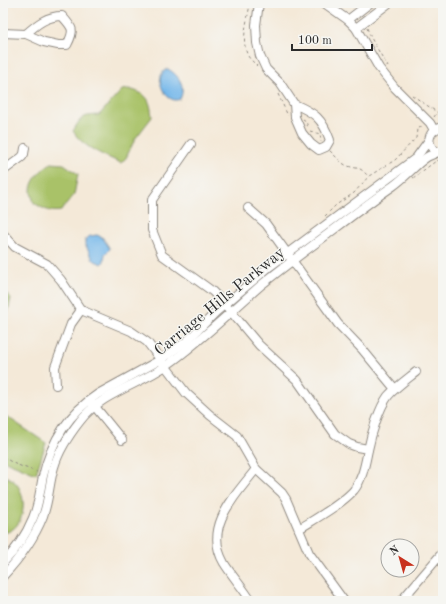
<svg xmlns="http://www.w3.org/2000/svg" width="446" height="604" font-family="'Old Standard TT',serif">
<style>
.green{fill:#a9c267;stroke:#6a7649}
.water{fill:#74b7ea;stroke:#50718a}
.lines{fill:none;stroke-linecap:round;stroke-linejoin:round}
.minor-casing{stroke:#908a82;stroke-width:10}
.path{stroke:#908a82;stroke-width:1;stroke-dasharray:3 3;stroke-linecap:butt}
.minor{stroke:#fff;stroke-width:8}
.labels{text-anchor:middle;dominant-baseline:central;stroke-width:3;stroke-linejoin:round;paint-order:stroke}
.street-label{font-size:16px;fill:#2b2b2b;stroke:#f6f6f2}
</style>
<rect width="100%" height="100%" fill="#f6f6f2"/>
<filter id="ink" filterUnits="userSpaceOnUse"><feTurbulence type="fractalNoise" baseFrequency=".025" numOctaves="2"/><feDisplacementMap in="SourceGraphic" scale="8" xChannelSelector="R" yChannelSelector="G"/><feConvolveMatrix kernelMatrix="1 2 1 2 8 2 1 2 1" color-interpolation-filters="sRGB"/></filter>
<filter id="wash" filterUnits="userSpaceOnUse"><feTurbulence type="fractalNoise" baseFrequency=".012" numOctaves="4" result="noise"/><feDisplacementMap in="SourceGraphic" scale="16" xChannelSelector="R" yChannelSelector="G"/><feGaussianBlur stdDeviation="0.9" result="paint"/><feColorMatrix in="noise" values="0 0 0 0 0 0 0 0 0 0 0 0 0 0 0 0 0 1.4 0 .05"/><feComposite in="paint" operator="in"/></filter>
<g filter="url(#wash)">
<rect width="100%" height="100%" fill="#f4e9d8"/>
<!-- green -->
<g class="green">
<path d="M129,89c18,5 21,9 23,28l-17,22 -9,19 -5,5c-16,-7 -39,-16 -48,-32 9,-15 9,-15 26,-16l23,-25z"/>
<path d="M51,163l13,1 14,10 -4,21 -13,16c-11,2 -17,-2 -27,-8 -1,-4 -3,-9 -3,-13 0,-10 12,-22 20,-27z"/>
<path d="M3,290l8,8 -3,14 -5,7z"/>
<path d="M3,414l43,29 -10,31 -33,-14z"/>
<path d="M3,476c27,4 27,54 0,57z"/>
</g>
<!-- water -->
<g class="water">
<path d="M168,69c12,7 18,18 12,30 -14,7 -29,-24 -12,-30z"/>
<path d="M97,235l6,3 7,11 -5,5 -1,7 -2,3 -7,-3 -2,-2 -8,-15v-4l5,-4z"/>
</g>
</g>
<g filter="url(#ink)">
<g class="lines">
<!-- minor casing -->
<g class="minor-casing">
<g id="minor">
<path d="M259,3l-3,22 1,18 3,13 6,13 14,14 14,21 1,13 7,16 9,11 8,6 7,-3 4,-7c-8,-22 -15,-27 -36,-36"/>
<path d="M324,3l24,17 8,8 23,40 16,20 35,35 4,7"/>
<path d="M348,20l22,-17"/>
<path d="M356,28l33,-25"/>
<path d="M3,33l23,1 18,8 14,3h9c8,-15 6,-17 -5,-29 -15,0 -25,8 -36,18"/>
<path d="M191,144l-39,56v30l10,25 50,36 10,10 37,44 38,35 38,54 14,10 8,3 11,2"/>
<path d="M442,153c-17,-2 -17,-24 1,-26"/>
<path d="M3,171l19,-14 2,-3 1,-6"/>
<path d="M248,208l18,16 72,100 24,25 33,40"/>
<path d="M3,234l12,13 32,17 14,16 20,30 50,21 16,11 39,51 24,22 27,21 19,33 26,24 4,6 23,54 35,48"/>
<path d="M56,385l-1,-18 16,-43 10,-14"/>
<path d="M92,403l30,37"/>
<path d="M299,529c16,-10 43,-25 55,-39 9,-12 11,-26 14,-40 3,-15 11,-42 20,-54 8,-9 18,-16 28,-24"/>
<path d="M3,563c13,-13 23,-28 30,-45 6,-14 7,-28 10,-42 8,-34 26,-63 55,-82l62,-34 27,-19 29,-29 53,-45 147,-109 13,-18"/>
<path d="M3,576c17,-18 31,-37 40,-60 6,-16 6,-33 11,-49 5,-17 15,-32 26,-46 21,-28 59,-36 87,-56 33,-23 62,-52 93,-79 22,-18 45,-35 68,-52 21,-16 43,-33 65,-48 13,-9 22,-21 34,-29 3,-2 8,-3 11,-5"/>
<path d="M251,601c-8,-13 -19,-25 -27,-38 -21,-36 11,-67 32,-94"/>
<path d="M401,601l42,-49"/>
</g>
</g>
<!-- path -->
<g class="path">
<path d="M250,3c-2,17 -10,37 -2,53 2,4 6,6 9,10"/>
<path d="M345,3l8,4"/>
<path d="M367,28l4,10 17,29"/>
<path d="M278,94l10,22"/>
<path d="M412,95l29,20"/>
<path d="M434,117l2,-3 7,2"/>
<path d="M303,119l3,2 2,7"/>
<path d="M310,131l10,3 1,8"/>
<path d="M330,151c6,5 11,13 18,15 11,4 10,-1 20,10"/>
<path d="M413,178l23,-17 4,-1"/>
<path d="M325,216l11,-11 18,-12 15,-17 26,-16 21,-22 1,-9 6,-3"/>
<path d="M3,457l12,7 22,8"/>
</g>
<!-- minor -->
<use href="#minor" class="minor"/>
</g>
</g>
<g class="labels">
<!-- street labels -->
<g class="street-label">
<text transform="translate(220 302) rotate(-39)">Carriage Hills Parkway</text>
</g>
</g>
<!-- margin -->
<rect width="446" height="604" fill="none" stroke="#f6f6f2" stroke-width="16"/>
<!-- north arrow -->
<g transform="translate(400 558) rotate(323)"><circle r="19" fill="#f6f6f2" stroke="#a5a5a2"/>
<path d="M0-3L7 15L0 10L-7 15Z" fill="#c8321e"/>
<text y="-6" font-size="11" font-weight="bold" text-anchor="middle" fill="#2b2b2b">N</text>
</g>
<!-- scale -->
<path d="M292 44v6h80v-6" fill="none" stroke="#2b2b2b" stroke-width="2"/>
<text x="298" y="44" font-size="12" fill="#2b2b2b" stroke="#f6f6f2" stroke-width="3" paint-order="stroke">100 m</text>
</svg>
